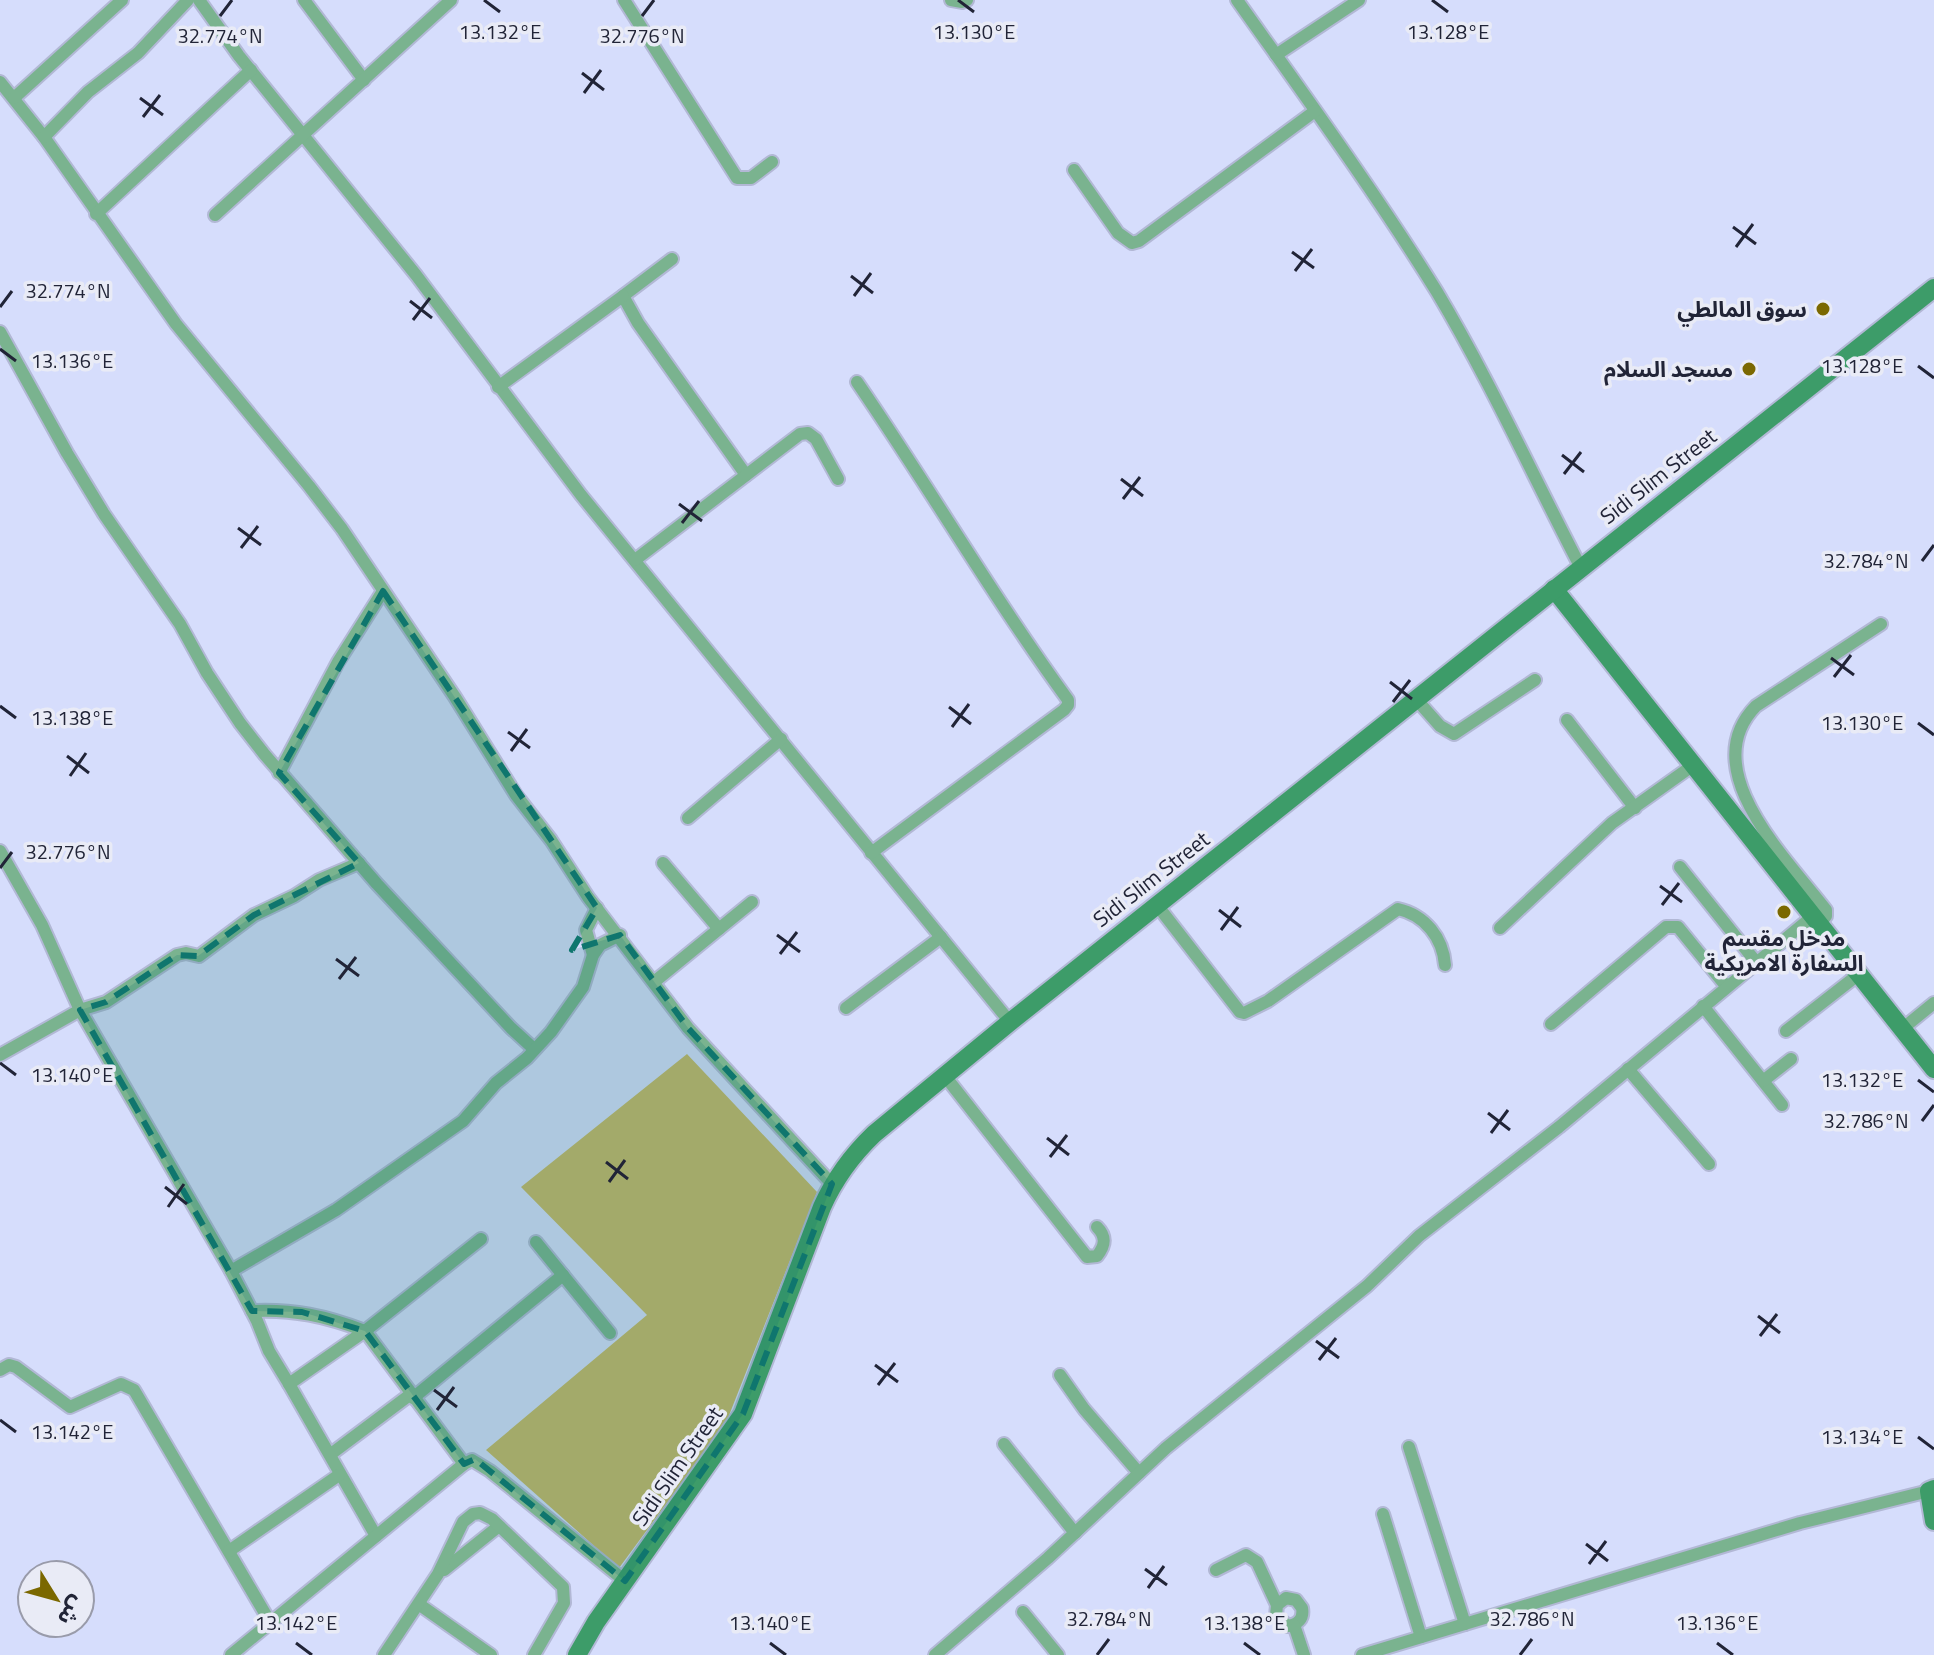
<svg xmlns="http://www.w3.org/2000/svg" width="1934" height="1655" font-family="'Titillium Web','Noto Sans Arabic',sans-serif">
<style>
.green{fill:#c9b76a}
.lines{fill:none;stroke-linecap:round;stroke-linejoin:round}
.street-casing{stroke:#b2b8d5;stroke-width:16}
.secondary-casing{stroke:#b2b8d5;stroke-width:22}
.street{stroke:#7ab38f;stroke-width:12}
.secondary{stroke:#3d9c69;stroke-width:18}
.marked{fill:#0f766e;fill-opacity:0.2;stroke:#0f766e;stroke-width:6;stroke-dasharray:16 10;stroke-linejoin:round}
.ticks{fill:none;stroke:#212437;stroke-width:3}
.poi-dot{fill:#7b6800;stroke:#e9ebf6;stroke-width:3}
.labels{text-anchor:middle;dominant-baseline:central;stroke-width:7;stroke-linejoin:round;paint-order:stroke}
.poi-label{font-size:22px;font-weight:bold;fill:#212437;stroke:#e9ebf6;text-anchor:end}
.street-label{font-size:22px;fill:#212437;stroke:#e9ebf6}
.ticks-label{font-size:20px;text-anchor:middle;fill:#212437;stroke:#e9ebf6;stroke-width:7;stroke-linejoin:round;paint-order:stroke}
</style>
<rect width="100%" height="100%" fill="#d6ddfc"/>
<!-- green -->
<path class="green" d="M687,1054l130,138 -91,231 -107,145 -133,-118 161,-135 -126,-128z"/>
<g class="lines">
<!-- street casing -->
<g class="street-casing">
<g id="street">
<path d="M199,0l40,56 177,219 165,220 429,527"/>
<path d="M304,0l60,80"/>
<path d="M624,0l113,178h14l21,-16"/>
<path d="M951,0l11,2 5,-2"/>
<path d="M1237,0c68,96 138,192 200,292 53,89 96,184 144,276"/>
<path d="M1276,55l83,-55"/>
<path d="M0,82l44,55 132,187 133,162 33,43 113,168 61,98 35,45 37,57 100,131 144,156"/>
<path d="M14,98l108,-98"/>
<path d="M44,137l44,-45 50,-39 50,-53"/>
<path d="M1074,170l44,63 14,10 7,-2 176,-130"/>
<path d="M96,214l155,-144"/>
<path d="M215,215l236,-215"/>
<path d="M672,259l-49,37 15,27 108,152"/>
<path d="M0,332l67,121 37,61 76,110 27,49 33,50 25,32 112,129 134,144 23,21"/>
<path d="M857,382c72,105 136,215 211,318v5l-4,5 -193,143"/>
<path d="M498,387l125,-91"/>
<path d="M635,560l165,-126 8,-1 8,6 22,40"/>
<path d="M1416,699l24,27 14,8 81,-54"/>
<path d="M1567,720l68,88"/>
<path d="M279,773l59,-111 45,-71"/>
<path d="M688,818l93,-79"/>
<path d="M0,851l42,74 38,85 -80,45"/>
<path d="M663,863l56,66"/>
<path d="M1680,867l76,95"/>
<path d="M1157,905l83,107 4,1 24,-12 130,-92c27,6 45,29 47,56"/>
<path d="M1820,924l6,-8v-6c-39,-51 -132,-141 -70,-204l125,-82"/>
<path d="M1500,928l112,-105 80,-57"/>
<path d="M593,955l-7,-25 11,-22"/>
<path d="M654,982l98,-80"/>
<path d="M1703,1006l79,99"/>
<path d="M846,1008l95,-71"/>
<path d="M1551,1024l115,-97h12l48,59"/>
<path d="M1902,1029l32,-26"/>
<path d="M1786,1031l73,-57"/>
<path d="M1628,1069l81,95"/>
<path d="M945,1076l142,181 10,-1c8,-10 10,-19 0,-29"/>
<path d="M1763,1081l28,-22"/>
<path d="M536,1242l74,91"/>
<path d="M231,1271l105,-61 127,-89 33,-38 31,-25 24,-26 32,-45 10,-32 7,-10 20,-10"/>
<path d="M252,1311c41,-2 74,5 113,20l116,-92"/>
<path d="M0,1370l9,-5 7,2 54,40 51,-23 13,6 136,232"/>
<path d="M1060,1375l24,34 55,64"/>
<path d="M289,1384l-20,-33 -12,-30 -26,-50 -151,-261 26,-8 71,-47 9,-2 13,3 55,-41 40,-19 25,-16 40,-17"/>
<path d="M413,1398l150,-123"/>
<path d="M1004,1444l71,89"/>
<path d="M1409,1447l56,177"/>
<path d="M331,1454l80,-60"/>
<path d="M1383,1514l38,123"/>
<path d="M376,1536l-87,-152 76,-53 99,133"/>
<path d="M229,1551l110,-76"/>
<path d="M444,1570l55,-44"/>
<path d="M1216,1570l30,-15 11,7 20,43 -1,11 12,10c10,-2 16,-7 14,-18l-6,-8 -10,-2 -9,7"/>
<path d="M420,1605l71,50"/>
<path d="M1023,1612l35,43"/>
<path d="M1294,1625l10,30"/>
<path d="M231,1655l233,-191 8,-4 18,11 135,110"/>
<path d="M384,1655l54,-81 25,-52 10,-8 7,-1 12,6 71,68 1,16 -30,52"/>
<path d="M935,1655l113,-97 118,-110 201,-162 52,-50 140,-109 254,-211"/>
<path d="M1362,1655l438,-132 129,-32"/>
</g>
</g>
<!-- secondary casing -->
<g class="secondary-casing">
<g id="secondary">
<path d="M1554,589l380,480"/>
<path d="M1934,1489l-5,2 5,30"/>
<path d="M577,1655l19,-33 147,-208 79,-207c13,-29 29,-51 52,-73l136,-112 924,-734"/>
</g>
</g>
<!-- street -->
<use href="#street" class="street"/>
<!-- secondary -->
<use href="#secondary" class="secondary"/>
</g>
<!-- marked area -->
<path class="marked" d="M383,591l214,317 -25,42 48,-15 68,93 144,156 -89,230 -118,167 -150,-122 -11,5 -99,-133 -63,-19 -50,-1 -172,-301 26,-8 71,-47 21,1 56,-41 105,-52 -80,-90z"/>
<!-- ticks -->
<path class="ticks" d="M484,0l16,12M958,0l16,12M1432,0l16,12M220,16l12,-16M642,16l12,-16M582,73l22,17M584,93l17,-23M140,98l23,17M143,117l17,-22M1733,227l23,17M1736,247l17,-23M1292,252l22,16M1295,271l17,-22M851,276l22,17M854,296l17,-23M410,301l22,17M0,307l12,-16M413,320l17,-22M0,349l16,12M1918,366l16,12M1562,455l22,17M1564,474l17,-22M1121,479l22,17M1123,499l17,-22M679,504l23,17M682,523l17,-22M238,528l23,17M241,548l17,-22M1922,561l12,-16M1831,658l23,17M1834,677l17,-22M1390,682l22,17M1393,702l17,-22M0,706l16,12M949,707l22,17M1918,723l16,12M952,727l17,-23M508,732l22,16M511,751l16,-22M67,756l22,17M70,776l16,-23M0,868l12,-16M1660,886l22,16M1662,905l17,-22M1219,910l22,17M1221,930l17,-23M777,935l23,17M780,954l17,-22M336,959l23,17M339,979l17,-22M0,1063l16,12M1918,1080l16,12M1488,1113l22,17M1922,1121l12,-16M1491,1133l17,-23M1047,1138l22,17M1050,1157l17,-22M606,1162l22,17M609,1182l16,-22M165,1187l22,17M168,1207l16,-23M1758,1316l22,17M1760,1336l17,-22M1316,1341l23,17M1319,1360l17,-22M875,1365l23,17M878,1385l17,-22M434,1390l23,17M437,1410l17,-23M0,1420l16,12M1918,1437l16,12M1586,1544l22,17M1589,1564l17,-23M1145,1569l22,16M1148,1588l16,-22M296,1643l16,12M770,1643l16,12M1244,1643l16,12M1717,1643l16,12M1097,1655l12,-16M1520,1655l12,-16"/>
<!-- markers -->
<g class="poi-dot">
<circle cx="1823" cy="309" r="8"/>
<circle cx="1749" cy="369" r="8"/>
<circle cx="1784" cy="912" r="8"/>
</g>
<g class="labels">
<!-- poi labels -->
<g class="poi-label">
<text x="1807" y="309">سوق المالطي</text>
<text x="1733" y="369">مسجد السلام</text>
<text x="1784" y="938" text-anchor="middle">مدخل مقسم<tspan x="1784" dy="25">السفارة الامريكية</tspan></text>
</g>
<!-- street labels -->
<g class="street-label">
<text transform="translate(1658 476) rotate(-38)">Sidi Slim Street</text>
<text transform="translate(1151 879) rotate(-38)">Sidi Slim Street</text>
<text transform="translate(677 1466) rotate(-55)">Sidi Slim Street</text>
</g>
</g>
<g class="ticks-label">
<text x="974" y="39">13.130°E</text>
<text x="500" y="39">13.132°E</text>
<text x="1448" y="39">13.128°E</text>
<text x="220" y="43">32.774°N</text>
<text x="642" y="43">32.776°N</text>
<text x="68" y="298">32.774°N</text>
<text x="72" y="368">13.136°E</text>
<text x="1862" y="373">13.128°E</text>
<text x="1866" y="568">32.784°N</text>
<text x="72" y="725">13.138°E</text>
<text x="1862" y="730">13.130°E</text>
<text x="68" y="859">32.776°N</text>
<text x="72" y="1082">13.140°E</text>
<text x="1862" y="1087">13.132°E</text>
<text x="1866" y="1128">32.786°N</text>
<text x="72" y="1439">13.142°E</text>
<text x="1862" y="1444">13.134°E</text>
<text x="1109" y="1626">32.784°N</text>
<text x="1532" y="1626">32.786°N</text>
<text x="296" y="1630">13.142°E</text>
<text x="770" y="1630">13.140°E</text>
<text x="1244" y="1630">13.138°E</text>
<text x="1717" y="1630">13.136°E</text>
</g>
<!-- north arrow -->
<g transform="translate(56 1599) rotate(127)"><circle r="38" fill="#e9ebf6" stroke="#999baa" stroke-width="2"/>
<path d="M0-6L14 30L0 20L-14 30Z" fill="#7b6800"/>
<text y="-12" font-size="22" font-weight="bold" text-anchor="middle" fill="#212437">ش</text>
</g>
</svg>
